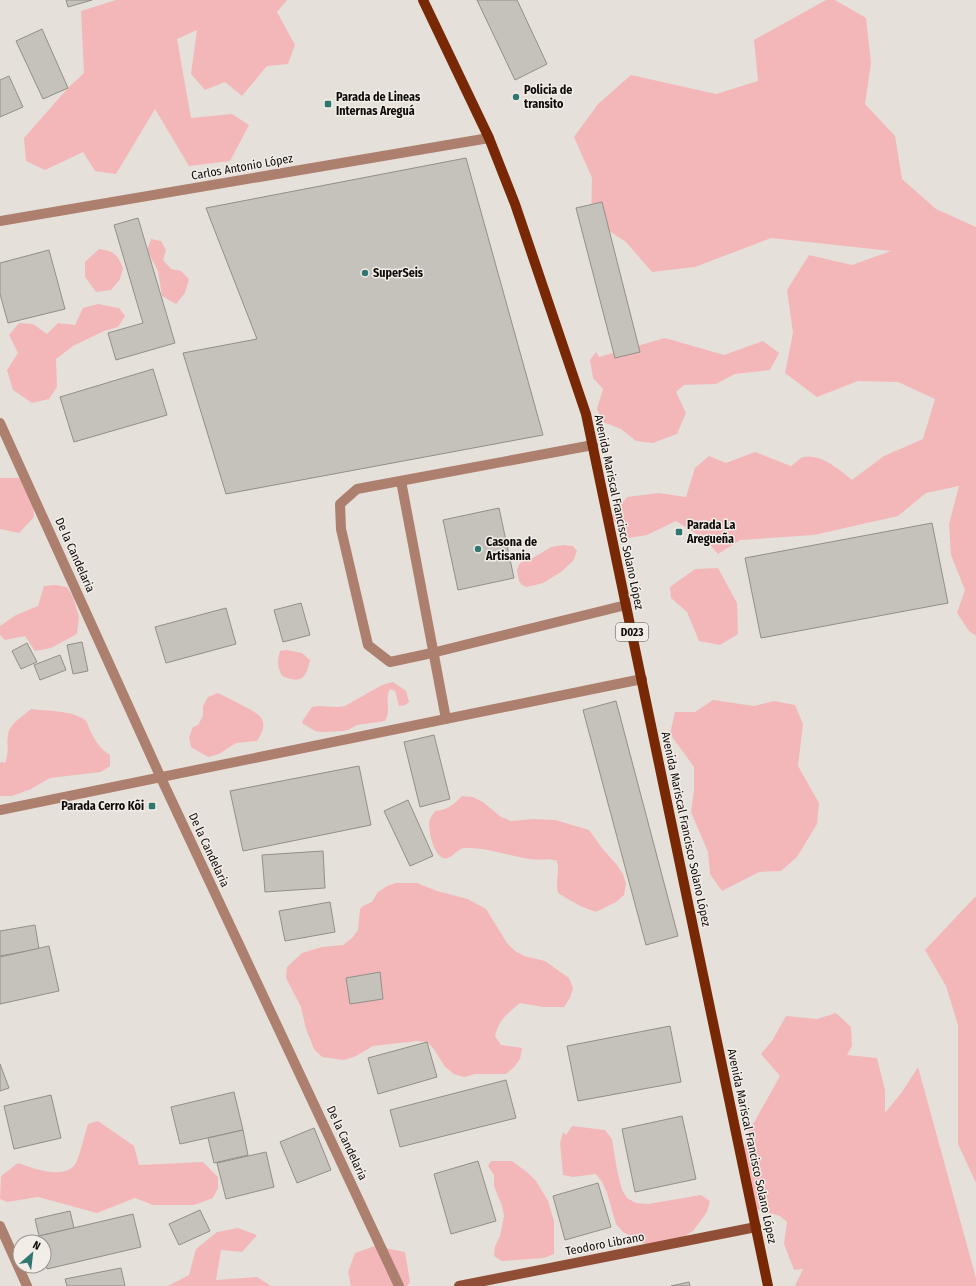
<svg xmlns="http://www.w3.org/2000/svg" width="976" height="1286" font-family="'Fira Sans Condensed',sans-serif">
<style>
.green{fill:#f3b7ba}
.building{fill:#c5c2bb;stroke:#918f88}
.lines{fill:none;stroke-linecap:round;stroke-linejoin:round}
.lane{stroke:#ad7f6e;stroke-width:10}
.street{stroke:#ad7f6e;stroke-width:10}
.secondary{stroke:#904e36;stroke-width:10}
.primary{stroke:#782804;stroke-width:10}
.poi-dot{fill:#307771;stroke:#f3ede7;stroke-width:1.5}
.labels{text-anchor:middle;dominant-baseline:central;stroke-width:3;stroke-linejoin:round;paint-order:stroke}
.shield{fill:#f3ede7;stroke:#53504d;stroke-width:1}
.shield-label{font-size:11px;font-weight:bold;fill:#0e0c0b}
.poi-label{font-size:12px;font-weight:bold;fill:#0e0c0b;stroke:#f3ede7;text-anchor:start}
.street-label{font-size:12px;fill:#0e0c0b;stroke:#f3ede7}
</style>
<rect width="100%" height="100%" fill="#e6e0da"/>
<!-- green -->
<g class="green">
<path d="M116,0h171l-10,12 18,33 -7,19 -21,2 -25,30 -17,-14 -20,8 -14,-16 6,-44 -20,9 14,79 41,-4 17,11 -19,36 -41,5 -34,-57 -39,65 -21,-3 -12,-19 -38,18 -19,-9 -2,-23 44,-50 16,-15 -3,-62z"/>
<path d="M826,0h9l31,18 5,45 -6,41 30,32 7,43 34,30 40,18v409l-7,-5 -12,-18 8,-23 -14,-35 -2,-31 10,-38 -33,7 -28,23 -84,19 -74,5 -22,14 -12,-14 -30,-19 -29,14 -18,3 -18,-21 16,-20 32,-4 27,4 9,-29 14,-12 17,7 29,-11 36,14c3,-2 7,-6 10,-8 17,-7 39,12 51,22l32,-24 39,-17 12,-40 -37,-17 -40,-1 -41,16 -32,-24 8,-40 -6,-43 22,-35 43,10 39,-14 -120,-13 -76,29 -43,5 -26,-30 -35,-23 1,-41 -18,-41 24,-33 33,-29 85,19 42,-13 -4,-41z"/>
<path d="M151,239l10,2 5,9 -3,10 8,9 10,2 8,8 -4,14 -9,11 -14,-8 -4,-25 -11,-21z"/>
<path d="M99,249c15,2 18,5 24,19l-3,11 -9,11 -15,2 -11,-15v-15z"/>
<path d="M98,304l21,4 6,8 -7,11 -14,4 -31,15 -17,13 1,28 -8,12 -17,4 -19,-13 -6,-20 11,-17 -9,-18 10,-12 14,1 14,10 11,-11 17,2 8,-17z"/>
<path d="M665,338l59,17 39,-14 16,12 -9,17 -35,4 -19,10 -32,1 -8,7 10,21 -9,21 -24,9 -17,-2 -15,-12 -18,-7 -6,-13 6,-20 -10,-11 -3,-18 6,-8 3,5z"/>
<path d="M0,478h20l13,17 1,22 -15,16 -19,-4z"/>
<path d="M563,545l10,1 4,5 -4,10 -12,11 -18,11 -16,4 -5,-2 -3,-4 -2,-11 2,-5 3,-4 11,-3 18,-11z"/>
<path d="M718,568l19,35 1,31 -18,11 -21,-4 -12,-29 -16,-14 -1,-11 25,-18z"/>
<path d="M55,585l12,2 6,10 6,20 -2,17 -26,14 -16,3 -10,-15 -20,4 -5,-5v-9l16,-11 22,-9 6,-20z"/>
<path d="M286,650l16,3 8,7c-4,19 -9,24 -28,16 -5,-10 -5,-15 -2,-25z"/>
<path d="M393,682l13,9 3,11 -4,3 -6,1 -4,-15 -5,-2c-6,10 2,21 -5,32l-28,4 -9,5 -5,1 -22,1 -6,-1 -13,-8 1,-3 9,-13c11,-3 22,2 33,-1l37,-21z"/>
<path d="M218,693c8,4 17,8 25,13 19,9 27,15 14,35l-21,2 -17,11 -11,3 -17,-10 -2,-10 4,-10 5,-2 5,-9v-10l5,-9z"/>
<path d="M713,700l41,6 20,-5 21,4 8,19 -5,42 21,37 -2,21 -20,33 -16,14 -22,1 -37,19 -12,-17 -2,-22 -17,-40 3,-22v-23l-24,-33 5,-22h20z"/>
<path d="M31,709c15,2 43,1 55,12 2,2 3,8 5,11 5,10 9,17 19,23v11l-9,6 -51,6 -19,11 -19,7h-12v-33l2,-1 3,1c5,-13 1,-16 3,-28 1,-11 15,-19 23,-26z"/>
<path d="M462,796l11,1 10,5 18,15 10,4 22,-2 22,1 34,10 13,18 15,17 6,9 3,10 -2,11 -8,7 -20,10 -16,-6 -22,-13c-3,-11 2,-21 -1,-32 -9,-4 -18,0 -27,-2 -22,-3 -43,-12 -66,-11 -8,1 -13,13 -21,10 -10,-4 -16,-30 -13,-39 1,-2 3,-5 5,-8 14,-2 17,-5 27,-15z"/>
<path d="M396,883h21l20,8 31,8 18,10 21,34 8,8 9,5 21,5 24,17 4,10 -3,10 -6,9h-21l-23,-4c-13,11 -21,16 -25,33l6,9 21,3 -2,11 -6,8 -8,7h-31l-11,3 -10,-3 -9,-7 -12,-19 -6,-6 -10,-1 -44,5 -19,11 -10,3 -22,-3 -8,-8 -8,-20 -5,-22 -15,-29 1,-11 15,-14 20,-6 21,-2 9,-7 6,-8 2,-21 3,-3 9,-4 6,-10 9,-6z"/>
<path d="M975,897h1v286l-18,-39v-119l-12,-39 -21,-36z"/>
<path d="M836,1013l15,14 1,19 -5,9 30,3 8,32v23l17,-21 16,-25 58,211v8h-181l8,-17 -9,1 -10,-26 3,-22 -7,-6 -27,-8 -14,-37 8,-36 33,-59 -19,-22 11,-13 14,-25 31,3z"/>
<path d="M98,1121l36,25 5,19 64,-3 15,15v11l-5,10 -19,7h-41l-18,-7 -38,15 -59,-16 -31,5 -7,-3 1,-23 17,-13c14,5 47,18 58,0 4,-8 9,-30 12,-39z"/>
<path d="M572,1126l33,4 7,9 5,31 5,20 5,8 9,5 12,1 53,-9 9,6 -3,11 -14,19 -18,11 -22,4 -10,-3 -20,-11 -7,-8 -9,-31 -5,-11 -6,-8 -23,3 -10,-2 -3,-32 3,-11 3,3z"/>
<path d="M491,1161h21l16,12 8,8 12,20 6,20v33l-10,4 -42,3 -8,-5 1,-10 5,-10 4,-20 -2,-10 -8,-20v-11l-6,-9z"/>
<path d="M238,1228l19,7 -15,17 -21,-2 -5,30 41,-3 14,9h-103l21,-11 7,-26 21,-17z"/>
<path d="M375,1246l30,6 5,30 -3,4h-56l-3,-14 7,-19z"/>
</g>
<!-- building -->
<g class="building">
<path d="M66,0h26l-24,7z"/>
<path d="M477,0h40l30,64 -32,16z"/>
<path d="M42,29l26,59 -25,11 -27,-58z"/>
<path d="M9,76l14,31 -23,10v-37z"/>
<path d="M466,158l77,277 -317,59 -43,-141 74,-14 -51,-131z"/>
<path d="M602,202l38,150 -25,6 -39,-150z"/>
<path d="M138,218l37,125 -59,17 -8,-27 35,-10 -29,-98z"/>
<path d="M49,250l16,59 -57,14 -8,-29v-31z"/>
<path d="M153,369l14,46 -93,27 -14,-45z"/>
<path d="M499,508l15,70 -56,12 -15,-70z"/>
<path d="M932,523l16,80 -187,35 -16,-80z"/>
<path d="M301,603l9,32 -27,7 -9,-32z"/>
<path d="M226,608l10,36 -70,19 -11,-36z"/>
<path d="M82,642l6,29 -15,3 -6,-29z"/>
<path d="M27,643l10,19 -16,7 -9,-18z"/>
<path d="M60,655l6,15 -26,10 -6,-15z"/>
<path d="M616,701l62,235 -32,9 -63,-235z"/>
<path d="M434,735l16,64 -30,8 -16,-65z"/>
<path d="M359,766l12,59 -128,26 -13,-60z"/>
<path d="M408,800l25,56 -23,10 -26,-55z"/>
<path d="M323,851l2,37 -60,4 -3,-37z"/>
<path d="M330,902l5,30 -50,9 -6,-30z"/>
<path d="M35,925l4,24 -39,7v-25z"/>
<path d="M49,946l10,45 -59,13v-47z"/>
<path d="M380,972l3,27 -33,5 -4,-26z"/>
<path d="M670,1026l11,56 -103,19 -11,-55z"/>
<path d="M427,1042l10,35 -59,17 -10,-36z"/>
<path d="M0,1064l9,24 -9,3z"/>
<path d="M506,1080l10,38 -116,29 -10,-37z"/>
<path d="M234,1092l9,38 -63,14 -9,-37z"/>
<path d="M51,1095l10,43 -47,11 -10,-43z"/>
<path d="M682,1116l14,63 -61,13 -13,-63z"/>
<path d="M314,1128l17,42 -34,13 -17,-41z"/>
<path d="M243,1130l5,25 -34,8 -6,-25z"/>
<path d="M266,1152l8,35 -48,12 -9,-36z"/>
<path d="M478,1161l18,60 -45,13 -17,-60z"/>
<path d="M598,1183l13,44 -46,13 -12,-44z"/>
<path d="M200,1210l10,21 -31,14 -10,-21z"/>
<path d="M70,1211l4,17 -35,8 -4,-17z"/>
<path d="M133,1214l8,33 -94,22 -3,-13v-14h-4l-1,-6z"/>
<path d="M121,1268l4,18h-58l-2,-7z"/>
<path d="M689,1282l1,4h-19z"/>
</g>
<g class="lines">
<!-- lane -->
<g class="lane">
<path d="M593,445l-236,44 -17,15 1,25 27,116 22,17 42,-9 194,-48"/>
<path d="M401,481l45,238"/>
<path d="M0,1226l27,60"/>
</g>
<!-- street -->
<g class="street">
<path d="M0,221l489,-83"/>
<path d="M0,423l161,355 238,508"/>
<path d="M0,810l642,-131"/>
</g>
<!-- secondary -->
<path class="secondary" d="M459,1286l297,-59"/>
<!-- primary -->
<path class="primary" d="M423,0l66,138 26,66 71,210 182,872"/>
</g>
<!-- markers -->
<g class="poi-dot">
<circle cx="516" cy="97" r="4"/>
<rect x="324" y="100" width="8" height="8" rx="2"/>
<circle cx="365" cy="273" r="4"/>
<rect x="675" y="528" width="8" height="8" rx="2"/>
<circle cx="478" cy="549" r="4"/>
<rect x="148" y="802" width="8" height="8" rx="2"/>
</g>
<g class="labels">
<!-- shield labels -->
<rect class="shield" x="616" y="623" width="32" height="18" rx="3"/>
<g class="shield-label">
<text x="632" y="632">D023</text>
</g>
<!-- poi labels -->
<g class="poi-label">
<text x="524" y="90">Policia de<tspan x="524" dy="14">transito</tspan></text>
<text x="336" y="97">Parada de Lineas<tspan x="336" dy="14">Internas Areguá</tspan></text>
<text x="373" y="273">SuperSeis</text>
<text x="687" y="525">Parada La<tspan x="687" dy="14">Aregueña</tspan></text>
<text x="486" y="542">Casona de<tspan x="486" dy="14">Artisania</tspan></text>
<text x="144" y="806" text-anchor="end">Parada Cerro Kõi</text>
</g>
<!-- street labels -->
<g class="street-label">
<text transform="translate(242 167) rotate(-10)">Carlos Antonio López</text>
<text transform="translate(619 512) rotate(78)">Avenida Mariscal Francisco Solano López</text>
<text transform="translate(75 555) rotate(66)">De la Candelaria</text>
<text transform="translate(686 829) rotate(78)">Avenida Mariscal Francisco Solano López</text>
<text transform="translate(209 850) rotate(65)">De la Candelaria</text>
<text transform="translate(347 1143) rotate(65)">De la Candelaria</text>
<text transform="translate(752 1146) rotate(78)">Avenida Mariscal Francisco Solano López</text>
<text transform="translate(605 1244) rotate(-11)">Teodoro Librano</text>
</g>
</g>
<!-- north arrow -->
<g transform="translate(32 1254) rotate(28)"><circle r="19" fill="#f3ede7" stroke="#97938f"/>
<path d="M0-3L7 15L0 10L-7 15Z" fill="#307771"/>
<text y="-6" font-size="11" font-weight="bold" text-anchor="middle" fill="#0e0c0b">N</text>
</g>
</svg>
